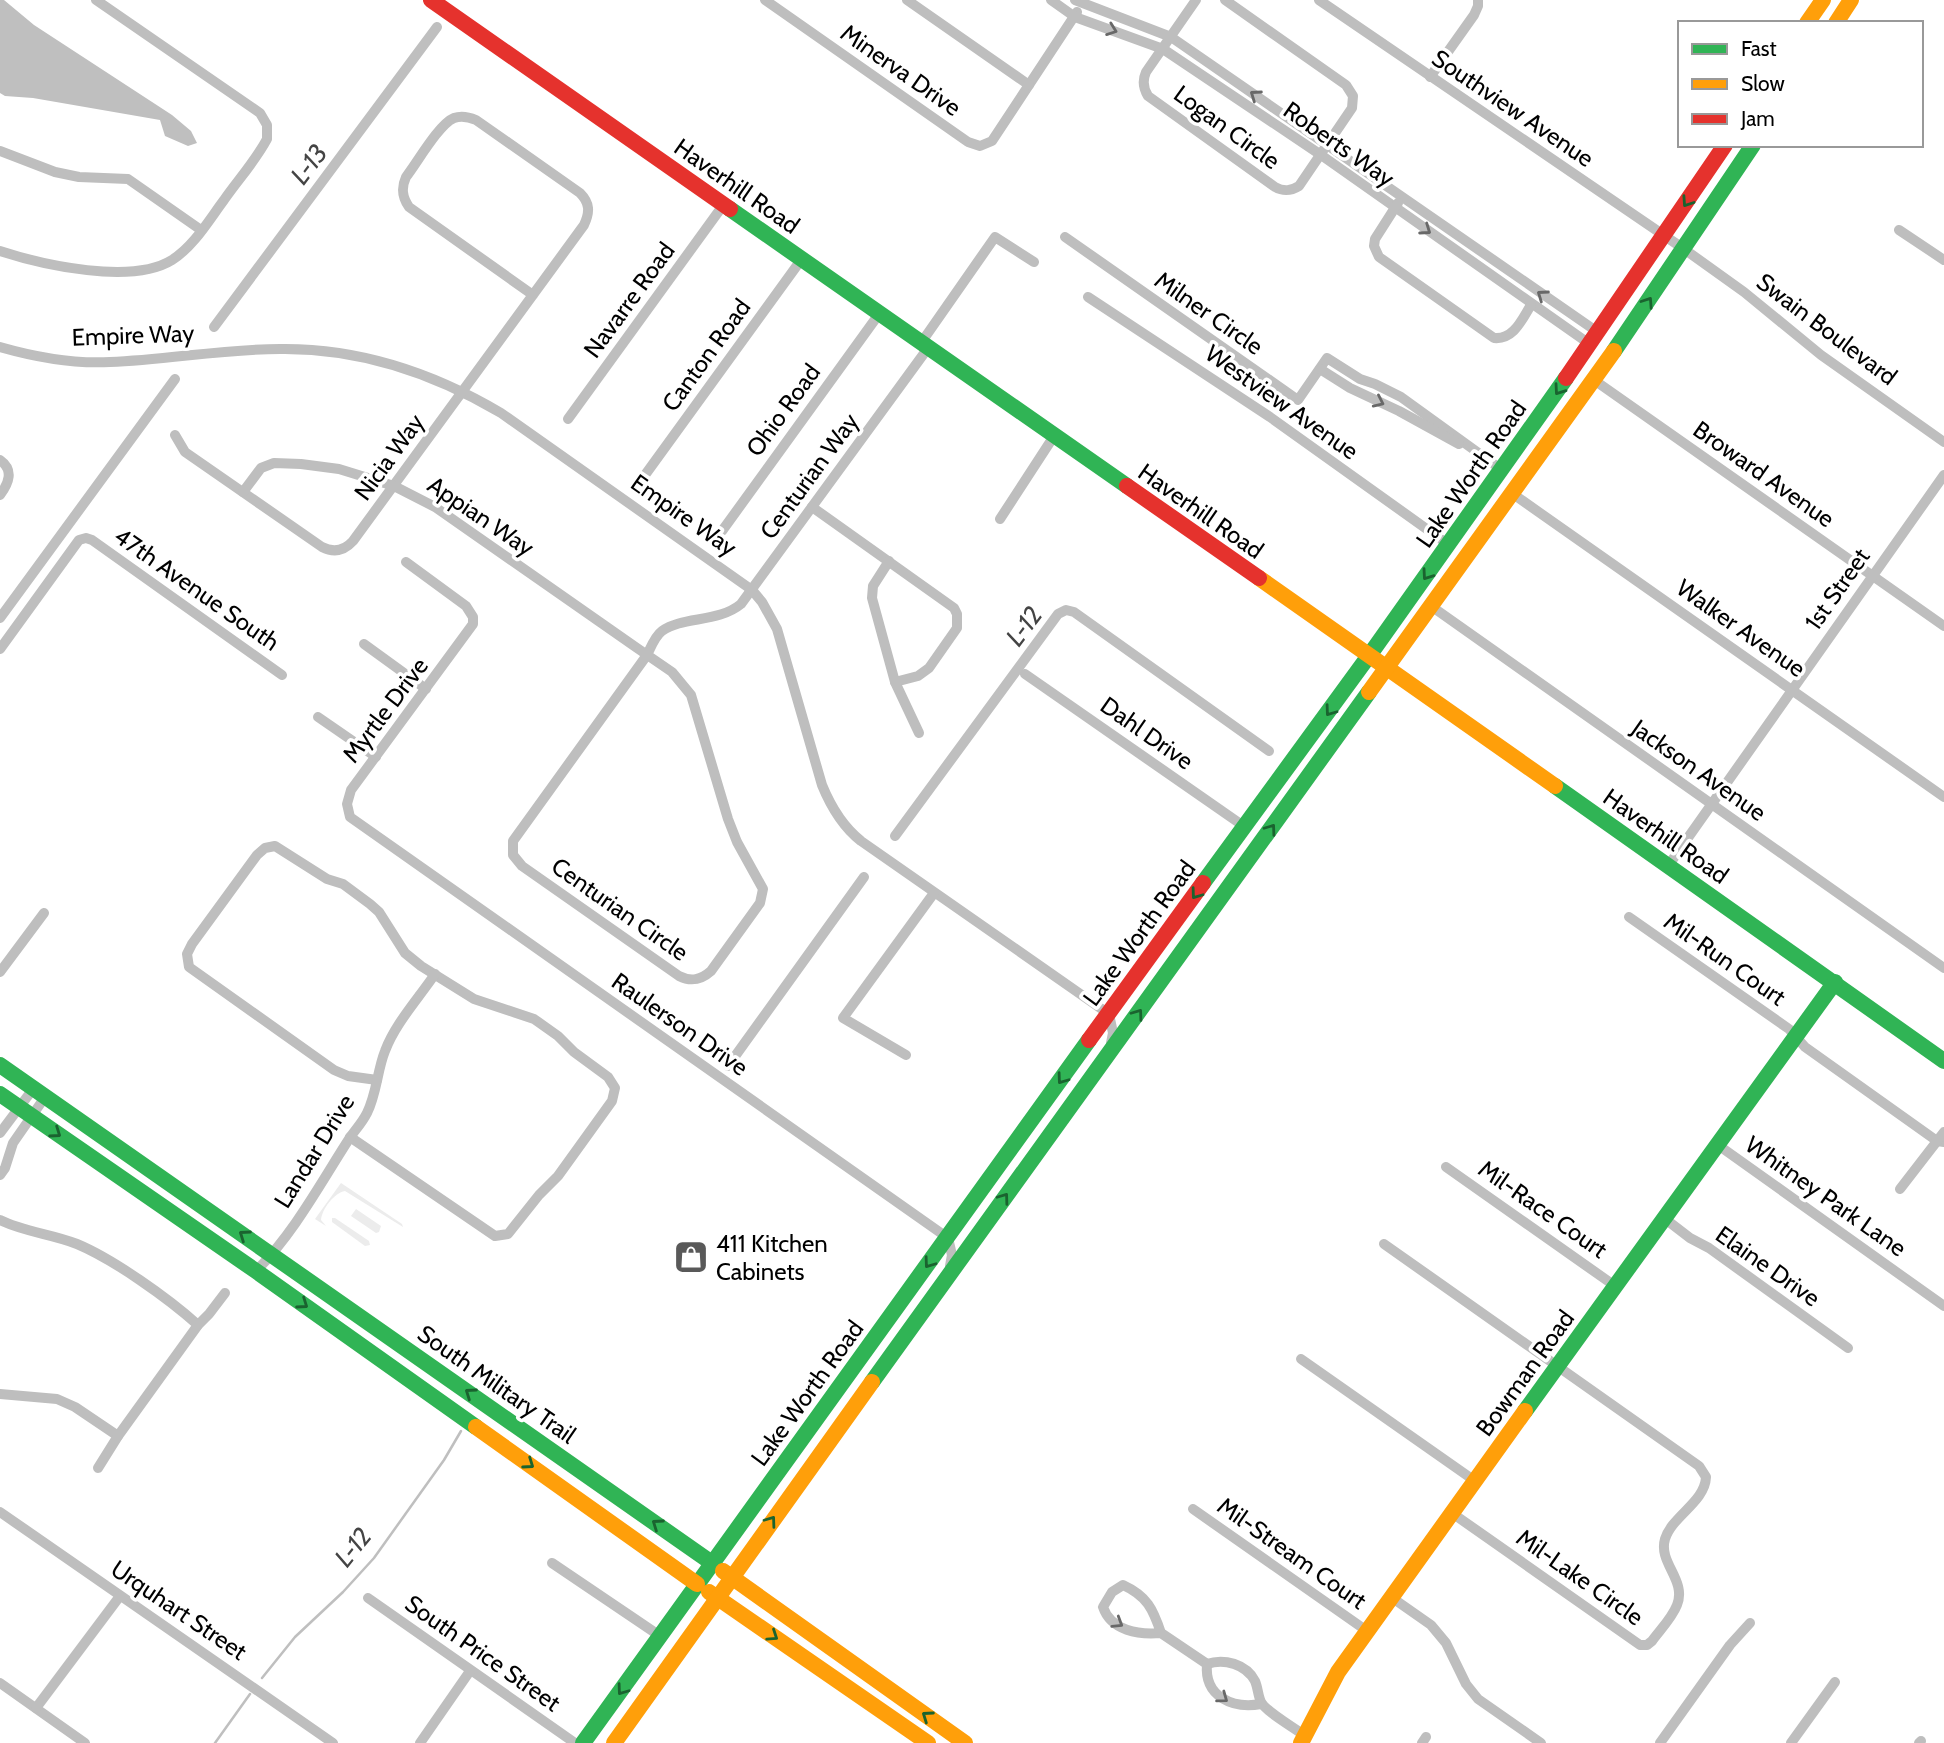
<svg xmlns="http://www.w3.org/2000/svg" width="1944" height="1743" font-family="Cabin,sans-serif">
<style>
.green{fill:#ececec}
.water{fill:#bfbfbf}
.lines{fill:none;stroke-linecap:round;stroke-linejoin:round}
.stream{stroke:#bfbfbf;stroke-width:2.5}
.canal{stroke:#bfbfbf;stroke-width:10}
.street{stroke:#bebebe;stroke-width:10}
.fast{stroke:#30b455;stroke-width:16}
.slow{stroke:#ff9f0a;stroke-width:16}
.jam{stroke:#e5322d;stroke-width:16}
.oneway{stroke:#686868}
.oneway2{stroke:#1a632f}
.labels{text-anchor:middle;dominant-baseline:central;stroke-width:7;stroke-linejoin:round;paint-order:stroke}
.street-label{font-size:24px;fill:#000;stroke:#fff}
.poi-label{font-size:24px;fill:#000;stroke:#fff;text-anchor:start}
.water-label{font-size:26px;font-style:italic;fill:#444;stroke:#fff}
</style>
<rect width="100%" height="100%" fill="#fff"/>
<!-- green -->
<g class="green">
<path d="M341,1183l61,41 1,3 -58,-36c-11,2 -23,18 -24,29l5,6 -11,-7z"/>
<path d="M356,1209l25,17 -2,6 -3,1 -25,-17z"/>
<path d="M332,1218h3l34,23 1,4 -5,1 -33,-24z"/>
</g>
<!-- water -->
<path class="water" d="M0,0h4l30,25 138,90 19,16 6,12 -9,3 -23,-10 -5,-16 -127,-22 -28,-2 -5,-3z"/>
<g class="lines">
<!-- stream -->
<g class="stream">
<path d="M262,1678l33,-41 48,-45 31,-34 70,-98 17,-29"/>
<path d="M215,1743l35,-49"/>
</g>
<!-- canal -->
<g class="canal">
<path d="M214,327l223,-300"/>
<path d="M0,618l175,-239"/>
<path d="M895,836l163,-222 8,-4 8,2 195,139"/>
<path d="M728,1066l136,-189"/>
</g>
<!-- street -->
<g class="street">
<path d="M765,0l203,142 12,4 12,-5 85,-129"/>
<path d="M907,0l122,85"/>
<path d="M1051,0l24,17 88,32 158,106 270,190"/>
<path d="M1075,0l96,37 428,296"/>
<path d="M1196,0l-50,72c-4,9 -3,16 2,24l127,91c9,5 16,4 24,-1l53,-78 1,-12 -7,-11 -121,-85"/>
<path d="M1319,0l365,249 60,43 77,63 123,87"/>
<path d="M1430,77l44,-62 4,-9v-6"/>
<path d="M0,151l55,21 24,5 49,2 73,51"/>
<path d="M1398,203l-23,36 -1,7 5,11 115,81c20,2 28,-19 37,-33"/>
<path d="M1899,230l45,30"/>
<path d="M1065,237l233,163 29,-42 33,21 15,5 26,13 101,73"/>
<path d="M0,251c43,14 132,34 172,9 22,-14 37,-40 52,-60 14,-20 32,-40 43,-61v-14l-7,-12 -164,-113"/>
<path d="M1088,297l182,120 179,128"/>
<path d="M921,343l74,-106 39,25"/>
<path d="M0,347c35,10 73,17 110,15 59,-2 117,-14 175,-13 78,0 150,25 216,64l251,177 10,12 15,27 45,156c9,22 20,41 39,56l248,173 4,19 -2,10"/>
<path d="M1320,369l30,19 49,23 60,33"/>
<path d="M1594,380l350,246"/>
<path d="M568,419l156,-215"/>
<path d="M175,435l10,17 137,95c12,6 22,4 31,-6l231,-316c6,-13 6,-22 -4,-32l-104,-73c-7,-3 -14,-5 -22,-2 -15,6 -37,45 -48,59 -5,11 -4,20 3,30l124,88"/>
<path d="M0,460c14,10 9,23 0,35"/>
<path d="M645,475l156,-215"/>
<path d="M243,492l18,-24 13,-5 27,1 38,5 55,17 41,21 202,141 35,24 19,23 37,124 9,23 26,47 -3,14 -49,68c-10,9 -20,11 -32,5l-157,-110 -9,-11v-14l134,-186c4,-8 8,-19 15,-24 21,-15 56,-8 79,-27l187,-256"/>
<path d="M1513,494l431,303"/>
<path d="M812,507l142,101 3,6v14l-28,40 -11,8 -23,6"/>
<path d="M1000,519l54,-83"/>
<path d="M722,531l157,-217"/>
<path d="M889,561l-16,25 -1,12 23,84 24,51"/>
<path d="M406,562l60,44 7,11v7l-122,166 -4,14 3,13 598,421 4,17 -2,11"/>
<path d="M1431,606l513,362"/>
<path d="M364,644l62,45"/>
<path d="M0,649l79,-109 7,-2 6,2 190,135"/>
<path d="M1025,674l220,153"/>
<path d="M318,717l58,40"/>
<path d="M1668,866l276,-391"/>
<path d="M1629,917l160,112 16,18 132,94 7,1"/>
<path d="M0,972l44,-59"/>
<path d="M906,1055l-63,-37 91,-125"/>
<path d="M0,1133l33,-44"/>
<path d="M350,1137l145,99 13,-2 31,-39 19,-19 54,-75 3,-13 -7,-11 -34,-25 -16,-16 -24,-17 -60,-20 -53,-33 -16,-13 -26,-41 -9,-8 -27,-20 -16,-5 -52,-33 -10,2 -8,7 -65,89 -5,10 2,13 145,103 14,6 29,4"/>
<path d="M1718,1145l226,161"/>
<path d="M1446,1167l169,119"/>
<path d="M0,1175l5,-7 8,-25 32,-46"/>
<path d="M1900,1189l44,-57"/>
<path d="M1664,1218l26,20 19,10 139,100"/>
<path d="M0,1220c24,12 52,14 77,24 36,15 91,54 121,81"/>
<path d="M1384,1244l315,222 7,11c-1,25 -34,39 -41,62 -7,24 22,41 12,66 -5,13 -17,25 -25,36l-5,4h-7l-188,-132"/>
<path d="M256,1271c38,-38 64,-87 93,-132 6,-9 13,-16 18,-26 10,-20 10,-42 18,-62 10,-27 33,-52 50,-77"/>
<path d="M1301,1359l174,122"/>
<path d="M0,1394l57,5 18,8 43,29"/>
<path d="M98,1468l20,-32 80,-111 11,-11 16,-21"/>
<path d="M1193,1509l174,122"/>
<path d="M0,1512l333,231"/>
<path d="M552,1563l108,73"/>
<path d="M1391,1597l40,28 15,18 20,41 12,15 63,44"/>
<path d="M368,1598l207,145"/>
<path d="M1161,1633c-22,2 -50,-2 -58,-26l9,-15 11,-7c24,11 30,24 38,48l46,31"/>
<path d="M1207,1664c17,-6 39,0 48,17 3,7 3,15 6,21 5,10 34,26 44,34"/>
<path d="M1207,1664c-3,33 26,45 54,40"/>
<path d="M0,1683l85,60"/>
<path d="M36,1708l84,-112"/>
<path d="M420,1743l50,-72"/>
<path d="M1422,1743l4,-6"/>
<path d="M1660,1743l70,-98 20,-22"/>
<path d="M1791,1743l44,-61"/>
<path d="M1919,1743l2,-2"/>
</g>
<!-- fast -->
<g class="fast">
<path d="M730,209l397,277"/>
<path d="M1614,351l139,-206"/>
<path d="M1555,786l389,275"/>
<path d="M1203,883l173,-237 190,-268"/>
<path d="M0,1065l712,498"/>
<path d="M0,1094l256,177 220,156"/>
<path d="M872,1382l497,-690"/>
<path d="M1525,1411l310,-429"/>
<path d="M583,1743l506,-703"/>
</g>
<!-- slow -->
<g class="slow">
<path d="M1807,23l16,-23"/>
<path d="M1836,23l15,-23"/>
<path d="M1259,578l296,208"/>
<path d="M1369,692l245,-341"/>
<path d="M476,1427l221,157"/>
<path d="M723,1571l242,172"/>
<path d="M709,1592l219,151"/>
<path d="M614,1743l258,-361"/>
<path d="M1301,1743l37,-71 187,-261"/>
</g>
<!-- jam -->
<g class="jam">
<path d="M431,0l299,209"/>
<path d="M1566,378l159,-233"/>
<path d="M1127,486l132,92"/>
<path d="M1089,1040l114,-157"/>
</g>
</g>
<!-- one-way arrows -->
<defs><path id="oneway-chevron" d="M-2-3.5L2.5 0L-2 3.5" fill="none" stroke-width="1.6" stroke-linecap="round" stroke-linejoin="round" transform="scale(1.75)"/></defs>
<g class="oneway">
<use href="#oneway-chevron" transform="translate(1112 30) rotate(20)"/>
<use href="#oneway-chevron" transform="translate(1255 95) rotate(-145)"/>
<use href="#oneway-chevron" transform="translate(1426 230) rotate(35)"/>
<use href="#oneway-chevron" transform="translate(1542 295) rotate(-145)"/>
<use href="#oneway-chevron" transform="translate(1379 402) rotate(25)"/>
<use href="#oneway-chevron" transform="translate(1118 1623) rotate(32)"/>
<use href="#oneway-chevron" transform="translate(1223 1698) rotate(36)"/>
</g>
<g class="oneway2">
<use href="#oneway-chevron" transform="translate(1687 202) rotate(124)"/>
<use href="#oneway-chevron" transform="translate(1648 302) rotate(-56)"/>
<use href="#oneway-chevron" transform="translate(1559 390) rotate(125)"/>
<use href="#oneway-chevron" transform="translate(1427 575) rotate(125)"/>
<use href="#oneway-chevron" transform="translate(1330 711) rotate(126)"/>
<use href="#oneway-chevron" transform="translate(1271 829) rotate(-54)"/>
<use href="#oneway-chevron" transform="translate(1196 894) rotate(126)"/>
<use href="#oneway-chevron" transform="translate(1138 1014) rotate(-54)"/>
<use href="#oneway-chevron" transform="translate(1062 1079) rotate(126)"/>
<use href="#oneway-chevron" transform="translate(56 1133) rotate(35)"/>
<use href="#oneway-chevron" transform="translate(1004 1198) rotate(-54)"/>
<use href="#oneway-chevron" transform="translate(244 1235) rotate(-145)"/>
<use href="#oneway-chevron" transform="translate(929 1263) rotate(126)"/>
<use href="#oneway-chevron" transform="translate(303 1304) rotate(35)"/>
<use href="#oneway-chevron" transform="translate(470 1393) rotate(-145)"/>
<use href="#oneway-chevron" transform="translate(529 1464) rotate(35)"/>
<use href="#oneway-chevron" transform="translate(771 1521) rotate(-54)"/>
<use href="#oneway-chevron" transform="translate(657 1524) rotate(-145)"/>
<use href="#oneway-chevron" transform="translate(773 1636) rotate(34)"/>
<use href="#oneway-chevron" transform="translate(622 1690) rotate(126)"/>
<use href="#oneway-chevron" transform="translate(927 1716) rotate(-145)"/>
</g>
<!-- icons -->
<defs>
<g id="shop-square" transform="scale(1.75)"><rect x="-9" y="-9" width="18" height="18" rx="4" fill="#595959" stroke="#fff"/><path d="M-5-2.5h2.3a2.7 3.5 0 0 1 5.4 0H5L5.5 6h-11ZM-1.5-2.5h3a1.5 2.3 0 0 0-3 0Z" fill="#fff"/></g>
</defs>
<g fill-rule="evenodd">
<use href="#shop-square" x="691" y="1257"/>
</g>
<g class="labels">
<!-- street labels -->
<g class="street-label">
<text transform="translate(901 70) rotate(35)">Minerva Drive</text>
<text transform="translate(1513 108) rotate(34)">Southview Avenue</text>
<text transform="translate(1227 127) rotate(36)">Logan Circle</text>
<text transform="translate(1339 144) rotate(35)">Roberts Way</text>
<text transform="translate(737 186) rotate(35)">Haverhill Road</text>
<text transform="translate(629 300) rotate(-54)">Navarre Road</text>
<text transform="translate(1209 313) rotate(35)">Milner Circle</text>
<text transform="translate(1827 329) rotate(37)">Swain Boulevard</text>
<text transform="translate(133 335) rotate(-2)">Empire Way</text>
<text transform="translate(706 355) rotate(-54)">Canton Road</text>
<text transform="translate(1282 402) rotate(35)">Westview Avenue</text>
<text transform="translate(783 410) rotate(-54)">Ohio Road</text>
<text transform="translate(389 457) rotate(-54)">Nicia Way</text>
<text transform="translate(1471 474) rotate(-55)">Lake Worth Road</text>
<text transform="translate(1764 474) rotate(35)">Broward Avenue</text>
<text transform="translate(809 476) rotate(-54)">Centurian Way</text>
<text transform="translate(1201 511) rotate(35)">Haverhill Road</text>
<text transform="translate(684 515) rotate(35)">Empire Way</text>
<text transform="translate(481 516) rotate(34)">Appian Way</text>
<text transform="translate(197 589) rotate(35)">47th Avenue South</text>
<text transform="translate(1837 589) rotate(-55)">1st Street</text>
<text transform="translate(1741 628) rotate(35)">Walker Avenue</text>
<text transform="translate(385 710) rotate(-53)">Myrtle Drive</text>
<text transform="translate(1147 733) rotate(35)">Dahl Drive</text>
<text transform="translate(1699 770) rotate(35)">Jackson Avenue</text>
<text transform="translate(1666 836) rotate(35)">Haverhill Road</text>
<text transform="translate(620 909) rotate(35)">Centurian Circle</text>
<text transform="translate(1139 933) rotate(-54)">Lake Worth Road</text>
<text transform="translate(1725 959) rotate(35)">Mil-Run Court</text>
<text transform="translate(680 1024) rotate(35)">Raulerson Drive</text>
<text transform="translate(314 1151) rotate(-58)">Landar Drive</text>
<text transform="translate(1826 1196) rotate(35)">Whitney Park Lane</text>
<text transform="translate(1543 1209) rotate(35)">Mil-Race Court</text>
<text transform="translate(1768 1266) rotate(35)">Elaine Drive</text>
<text transform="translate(1525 1373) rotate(-54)">Bowman Road</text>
<text transform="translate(497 1384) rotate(35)">South Military Trail</text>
<text transform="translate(807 1393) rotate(-54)">Lake Worth Road</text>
<text transform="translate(1292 1553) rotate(35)">Mil-Stream Court</text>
<text transform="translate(1580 1577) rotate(35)">Mil-Lake Circle</text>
<text transform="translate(179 1610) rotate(34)">Urquhart Street</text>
<text transform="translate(483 1653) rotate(35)">South Price Street</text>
</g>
<!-- poi labels -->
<g class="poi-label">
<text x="716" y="1243">411 Kitchen<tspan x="716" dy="28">Cabinets</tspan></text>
</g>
<!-- water labels -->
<g class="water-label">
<text transform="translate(309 164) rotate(-53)">L-13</text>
<text transform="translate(1024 626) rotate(-53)">L-12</text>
<text transform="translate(353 1547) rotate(-51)">L-12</text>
</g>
</g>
<!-- legend -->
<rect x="1678" y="21" width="245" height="126" fill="#ffffff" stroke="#999999" stroke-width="2"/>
<rect x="1692" y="44" width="35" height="10" fill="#30b455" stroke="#999999" stroke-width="2"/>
<text x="1741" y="56" font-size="21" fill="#000000">Fast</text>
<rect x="1692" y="79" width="35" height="10" fill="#ff9f0a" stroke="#999999" stroke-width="2"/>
<text x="1741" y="91" font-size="21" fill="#000000">Slow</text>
<rect x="1692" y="114" width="35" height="10" fill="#e5322d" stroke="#999999" stroke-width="2"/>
<text x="1741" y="126" font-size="21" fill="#000000">Jam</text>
</svg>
